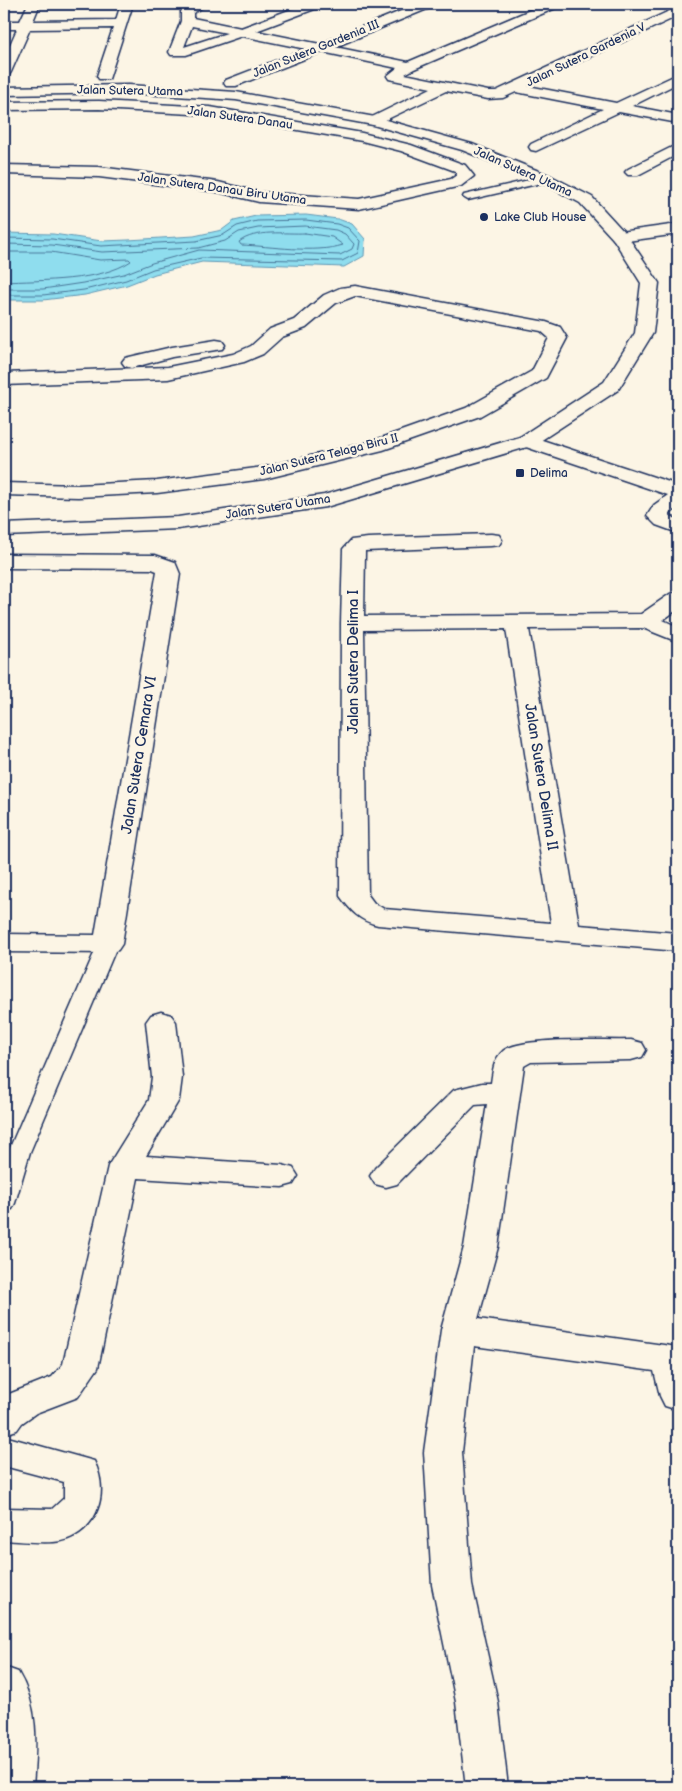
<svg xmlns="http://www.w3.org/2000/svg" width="682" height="1791" font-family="'Balsamiq Sans',sans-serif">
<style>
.water{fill:#8fddee;stroke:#6197b4}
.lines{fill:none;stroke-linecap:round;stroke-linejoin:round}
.shore{stroke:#497598;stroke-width:1}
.lane-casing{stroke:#1b2f5e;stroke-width:3}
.street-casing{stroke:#1b2f5e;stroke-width:3}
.secondary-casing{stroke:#1b2f5e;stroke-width:3}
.lane{fill:#fcf5e5;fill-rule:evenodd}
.street{fill:#fcf5e5;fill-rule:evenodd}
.secondary{fill:#fcf5e5;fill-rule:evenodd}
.poi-dot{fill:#1b2f5e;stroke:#fcf5e5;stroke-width:2}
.labels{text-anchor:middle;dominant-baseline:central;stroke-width:5;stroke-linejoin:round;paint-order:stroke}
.far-street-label{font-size:12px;fill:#1b2f5e;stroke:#fcf5e5}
.far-poi-label{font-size:12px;fill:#1b2f5e;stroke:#fcf5e5;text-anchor:start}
.street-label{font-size:15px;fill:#1b2f5e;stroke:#fcf5e5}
</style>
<rect width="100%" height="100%" fill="#fcf5e5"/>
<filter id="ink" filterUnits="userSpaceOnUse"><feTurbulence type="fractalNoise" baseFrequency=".02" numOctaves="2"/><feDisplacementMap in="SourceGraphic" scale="10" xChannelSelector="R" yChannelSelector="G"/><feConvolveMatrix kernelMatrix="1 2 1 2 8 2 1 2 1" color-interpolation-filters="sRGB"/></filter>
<g filter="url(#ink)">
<!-- water -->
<path class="water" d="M306,215l32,4 14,5 13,15 -1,17 -20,11 -142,-5 -47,12 -28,11 -42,10 -42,5h-39v-67l49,1 49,7 26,-1 66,-4 28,-6 12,-9 22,-5z"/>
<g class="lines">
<!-- shore -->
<g class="shore">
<path d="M305,233l27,4 11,8c-29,9 -72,1 -102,0l-2,-3c17,-13 46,-8 66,-9z"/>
<path d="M4,238l48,1 49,7 95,-5 27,-6 14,-9 20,-5 49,-1 31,4 11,4 12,13 -2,12 -16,8 -141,-3 -48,11 -27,11 -42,10 -41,5h-39"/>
<path d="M4,244l48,1 50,7 96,-4 27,-7 14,-9 19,-4 47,-2 31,4 9,4 9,10 -2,5 -12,6 -141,-5 -47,13 -28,11 -41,9 -40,6h-39"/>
<path d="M4,252h47l49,8 29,-1 2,2c-31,21 -90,19 -127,21"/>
</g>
<!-- lane casing -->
<g class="lane-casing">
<g id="lane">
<path d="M546,176l5,3 -1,2 -82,19 -5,-3 1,-2z"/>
<path d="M108,938l7,2 3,4 -88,208 -15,51 -3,6 -8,2v-44l4,-15 90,-208 3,-4z"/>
</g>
</g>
<!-- street casing -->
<g class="street-casing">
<g id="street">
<path d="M28,4h12l-7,17 83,-1 5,-16h12l-24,75h-10l-2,-3 16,-48 -83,1 -19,43 -2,3 -5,1v-18l13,-29h-13v-8h16z"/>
<path d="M193,4h15l-15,9v5l48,10 64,-24h17l-2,3 -64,24 64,13 98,-40h16l-2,3 -97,40 73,15 136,-58h16l-2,3 -144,62 -9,5 83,17h8l182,-84v9l-150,70 88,17 62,-29v9l-46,23 46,9v8l-59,-11 -83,39 -5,-1 -2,-3 2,-3 72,-35 -87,-17 -13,6 -15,1 -42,-8 -71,34 -5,-1 -2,-3 2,-3 61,-30 -42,-9 -2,-3 10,-8 -75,-16 -86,34h-10l-2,-3 2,-3 80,-31 -64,-13 -56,19h-15l-2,-3 12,-31v-10zM192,26l35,7 -43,14z"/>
<path d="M99,101l111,6 152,26 49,12 54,20 9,11 -13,10 -102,23 -100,-7 -41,-10 -119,-15 -95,-3v-9l95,2 119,15 41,10 100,7 92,-20 6,-4 -2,-4 -54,-20 -39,-10 -152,-26 -111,-6 -95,1v-8z"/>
<path d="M678,144v10l-40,21h-10l-3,-3 3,-3z"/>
<path d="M678,224v10l-58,8 -6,-2 -2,-3 2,-3 6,-2z"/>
<path d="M355,286l191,36 14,5 7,11 -21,40 -66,38 -97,34 -119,29 -107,14 -79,4 -74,-2v-12l74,2 79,-4 107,-14 106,-25 96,-34 66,-37 17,-33 -8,-7 -186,-35 -19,7 -30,25 -24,9 -19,17 -19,8 -76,17 -164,6v-12l164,-6 65,-13 18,-8 19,-17 24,-9 30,-25 16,-7z"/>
<path d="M216,340l6,1 3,4 -3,4 -50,8 -41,11 -6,-2 -3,-4 3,-4 47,-11z"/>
<path d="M527,435l151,50v22l-9,8 9,5v13l-22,-8 -9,-9 7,-11 14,-10 -148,-50 -3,-4 3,-4z"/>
<path d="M491,534l8,1 3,5 -3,5 -8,1 -126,5 -1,65 277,-2 29,-20 8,-2v17l-15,11 15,7v15l-35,-14 -114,1 50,296 99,8v18l-300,-26c-18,-4 -27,-14 -38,-29l1,-273 2,-74 8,-9 17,-2zM506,629l45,294 -167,-14 -10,-6 -6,-8 -4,-265z"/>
<path d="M4,554l151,1 20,7 5,12 -58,370 -4,6 -10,3 -104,-1v-18l91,1 62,-364 -5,-2 -148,-1z"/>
<path d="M161,1012l10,3 5,7 6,55 -3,23 -33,56 136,9 11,3 5,8 -5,8 -11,3 -144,-9 -40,190 -20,29 -42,16 -14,10 -5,7 -13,4v-38l48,-19 11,-13 45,-198 41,-66 3,-23 -6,-55 5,-7z"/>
<path d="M631,1040l11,3 4,7 -4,7 -11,3 -100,2 -7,4 -26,181 -20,72 200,28v63l-13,-4 -5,-10 -6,-25 -180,-25 -12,106 10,133 26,117 10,85h-42l-10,-85 -24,-117 -8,-133 17,-122 23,-83 23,-143 -12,1 -78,79 -11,3 -11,-3 -5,-8 5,-8 79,-78 28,-7h9c2,-12 2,-23 12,-32 18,-15 102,-10 128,-11z"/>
<path d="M4,1436l90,25c16,31 4,71 -33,80 -15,3 -41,0 -57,-1v-32l48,1 12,-11v-16l-60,-16z"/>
<path d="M4,1667l14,5c22,36 18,75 15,115h-29z"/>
</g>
</g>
<!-- secondary casing -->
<g class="secondary-casing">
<path id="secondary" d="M129,85l107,7 139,25 97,27 79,32 41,21 34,37 33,49 -6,50 -35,57 -84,55 -208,62 -148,22 -174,7v-12l174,-7 146,-22 196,-58 84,-55 31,-49 6,-50 -27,-43 -34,-37 -39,-21 -79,-32 -89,-25 -137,-25 -107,-7 -125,2v-8z"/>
</g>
<!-- lane -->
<use href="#lane" class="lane"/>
<!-- street -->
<use href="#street" class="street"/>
<!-- secondary -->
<use href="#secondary" class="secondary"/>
</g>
</g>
<!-- markers -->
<g class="poi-dot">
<circle cx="484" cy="217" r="5"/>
<rect x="515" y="468" width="10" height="10" rx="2.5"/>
</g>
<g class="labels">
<!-- far-street labels -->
<g class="far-street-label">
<text transform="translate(316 49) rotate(-22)">Jalan Sutera Gardenia III</text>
<text transform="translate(586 55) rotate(-26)">Jalan Sutera Gardenia V</text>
<text transform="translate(130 91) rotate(1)">Jalan Sutera Utama</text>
<text transform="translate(240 118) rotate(8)">Jalan Sutera Danau</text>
<text transform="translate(523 172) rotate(24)">Jalan Sutera Utama</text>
<text transform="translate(222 189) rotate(8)">Jalan Sutera Danau Biru Utama</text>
<text transform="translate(329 455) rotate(-14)">Jalan Sutera Telaga Biru II</text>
<text transform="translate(278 507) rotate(-9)">Jalan Sutera Utama</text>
</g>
<!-- far-poi labels -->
<g class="far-poi-label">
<text x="494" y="217">Lake Club House</text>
<text x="530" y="473">Delima</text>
</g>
<!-- street labels -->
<g class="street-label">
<text transform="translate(353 662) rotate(-90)">Jalan Sutera Delima I</text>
<text transform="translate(139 755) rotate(-81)">Jalan Sutera Cemara VI</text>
<text transform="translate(541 777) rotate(81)">Jalan Sutera Delima II</text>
</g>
</g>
<!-- margin -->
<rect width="682" height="1791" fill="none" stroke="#fcf5e5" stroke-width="20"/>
<rect x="10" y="10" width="662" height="1771" fill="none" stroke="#1b2f5e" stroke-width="2" filter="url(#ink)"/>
</svg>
